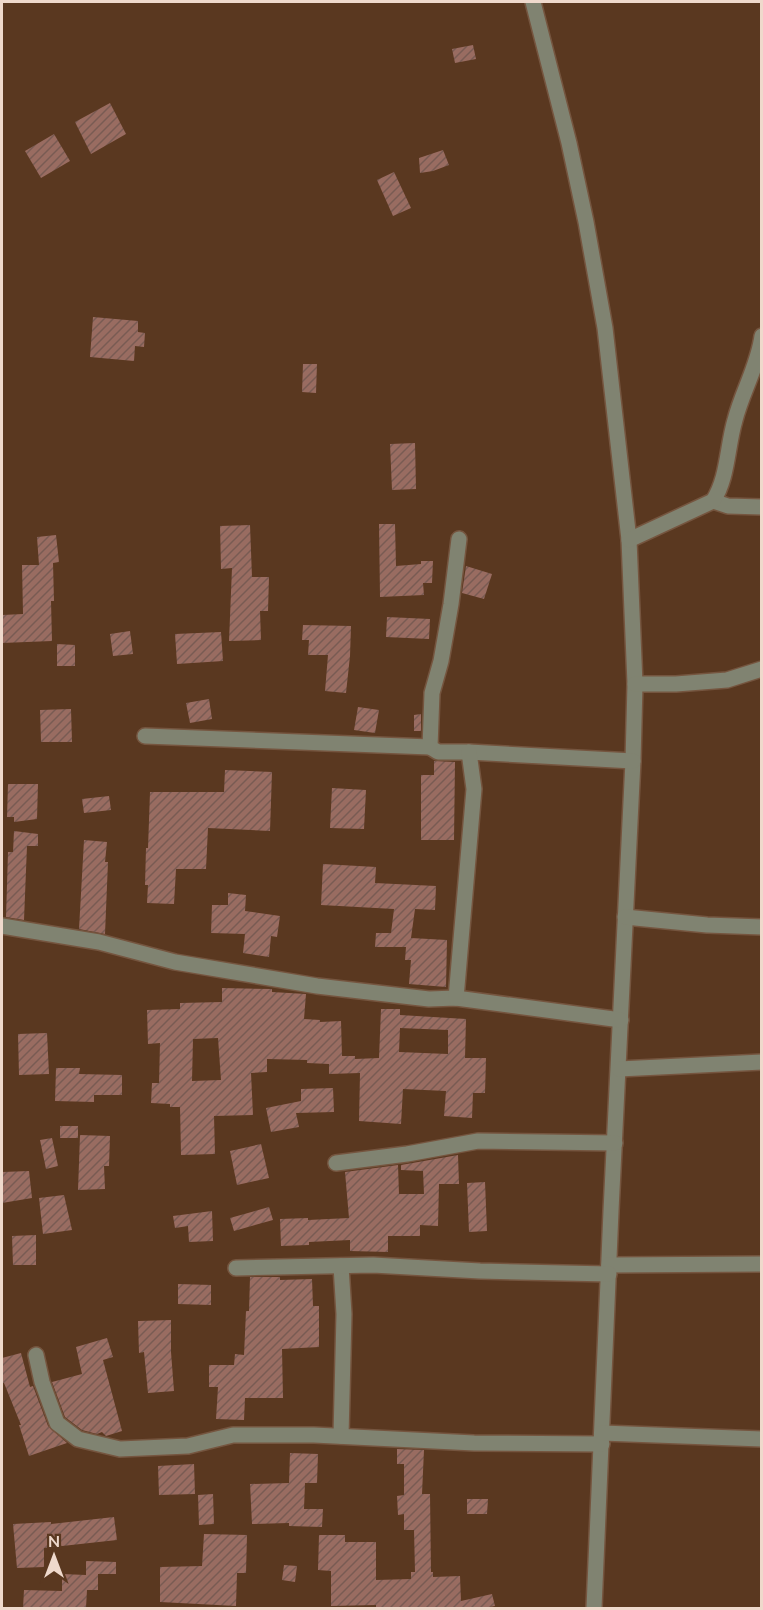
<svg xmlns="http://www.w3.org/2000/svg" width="763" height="1610" font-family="Mulish,sans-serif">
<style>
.building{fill:url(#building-hatch);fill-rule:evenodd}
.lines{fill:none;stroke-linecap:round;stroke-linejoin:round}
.minor-casing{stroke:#75553f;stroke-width:18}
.minor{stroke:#808371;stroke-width:15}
</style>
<defs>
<pattern id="building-hatch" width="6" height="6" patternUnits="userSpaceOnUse" patternTransform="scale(1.5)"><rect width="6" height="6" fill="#996c61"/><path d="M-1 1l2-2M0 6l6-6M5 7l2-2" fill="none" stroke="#795b53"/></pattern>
</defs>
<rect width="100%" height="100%" fill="#5a3820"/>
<!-- building -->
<g class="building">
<path d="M473,45l3,14 -21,4 -3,-14z"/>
<path d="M110,103l16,31 -35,20 -16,-32z"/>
<path d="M54,134l16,27 -29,17 -16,-27z"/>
<path d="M443,150l6,15 -16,6 -13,2 -1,-15z"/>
<path d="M394,172l17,36 -18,8 -16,-36z"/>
<path d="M93,317l45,4v11l7,1 -1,14 -9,-1 -1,15 -44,-4z"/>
<path d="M303,364h14l-1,29 -14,-1z"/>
<path d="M415,443l1,46 -24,1 -2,-46z"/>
<path d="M379,524h16l1,42 25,-2v-3h12l-1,22h-9l1,12 -44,2z"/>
<path d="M250,525l2,52h17l-1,34h-8l1,29 -32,1 3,-73 -11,1 -1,-43z"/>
<path d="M56,535l3,27 -6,1 1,38h-3l1,40 -50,2v-28l21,-1 -1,-49h17l-2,-28z"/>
<path d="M466,566l26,8 -8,25 -22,-6z"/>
<path d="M387,617l43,2 -1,20 -43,-2z"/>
<path d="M303,625l48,1 -1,30 -4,37 -21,-2 3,-36h-20l1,-15h-7z"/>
<path d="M130,631l3,23 -20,2 -3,-22z"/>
<path d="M221,632l2,29 -46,3 -2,-30z"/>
<path d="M57,644l18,1v21h-18z"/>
<path d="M209,699l3,20 -22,4 -4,-20z"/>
<path d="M358,707l21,3 -4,23 -21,-3z"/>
<path d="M71,709l1,33h-31l-1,-32z"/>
<path d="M421,714v17h-7v-16z"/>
<path d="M434,761l21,1 -1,78h-33v-65h13z"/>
<path d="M225,770l47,2 -2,59 -62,-3 -2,41h-30l-2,35 -27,-1 1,-18h-3l1,-37h2l2,-56h74z"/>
<path d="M8,784h30l-1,35 -23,3v-5h-7z"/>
<path d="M332,788l34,2 -2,39 -34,-1z"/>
<path d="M109,796l2,14 -27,3 -2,-14z"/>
<path d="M14,831l24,3v12h-11l-3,74 -18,-3 2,-65h5z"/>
<path d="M84,840l23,2 -2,20h3l-3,72 -26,-5z"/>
<path d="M323,864l53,3 -1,16 61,3 -1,24 -20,-1 -4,29 36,2 -1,47 -37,-3 2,-24h-6l1,-13h-31l1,-14h15l3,-24 -73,-4z"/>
<path d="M228,893l18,2 -1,16 35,5 -3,21 -6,-1 -2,21 -26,-4 2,-19 -34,-1 1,-28h16z"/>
<path d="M222,988l50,1v3l34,2 -2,25 16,1v2l21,-1 1,35h13v3l24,-1 2,-49h19v6l66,4 -1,39h21l-1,35h-12l-1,25 -28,-2 2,-25 -43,-2 -2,35 -42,-3 1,-48 -31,1v-10l-22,-1v-3l-40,-1v13l-16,1 2,42 -39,1 1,38 -34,1 -1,-48h-10v-3l-19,-1 1,-20h7l1,-40 -12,1 -1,-34 33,-1v-6l42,-1zM400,1028l48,2v24l-49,-2zM218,1038l3,42 -29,1 1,-42z"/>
<path d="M47,1033l2,41 -30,1 -1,-41z"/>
<path d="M56,1068h24l-1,6 43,1v20h-28v7l-39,-1z"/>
<path d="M333,1088l1,24 -38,1 3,14 -28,5 -5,-24 35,-7v-12z"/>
<rect x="60" y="1126" width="18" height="12"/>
<path d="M80,1135l30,1 -1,30h-5l1,23 -27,1z"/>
<path d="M52,1138l6,28 -12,3 -6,-29z"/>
<path d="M261,1144l8,34 -32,7 -7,-34z"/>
<path d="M458,1155l1,29h-20l-1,42 -18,-1v11h-32v16l-38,-1v-11l-41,2v3l-28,1 -1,-27 28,-1v2l41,-2 -4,-46 53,-7 1,29h25l-1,-23 -22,-1v-5z"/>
<path d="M29,1171l3,27 -30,5v-31z"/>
<path d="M485,1182l2,49 -18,1 -2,-49z"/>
<path d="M64,1195l8,35 -29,4 -4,-36z"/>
<path d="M269,1207l4,13 -39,11 -4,-13z"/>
<path d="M212,1211l1,30 -24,1 -1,-16 -13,2 -2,-12z"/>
<path d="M36,1235v30h-23l-1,-29z"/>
<path d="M250,1277h30v3l32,-1 1,27h6v41l-37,2 1,49h-38l-1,22 -28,-1 2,-32h-9v-22h25l1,-11 9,1 2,-44h3z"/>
<path d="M178,1284l33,1v20l-33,-1z"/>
<path d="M171,1320v32l3,39 -26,2 -4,-41 -5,1 -1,-32z"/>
<path d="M107,1338l6,19 -10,3 19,71 -16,5 -4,-4 -5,2 -15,-4 -17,-13 -13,-35 30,-8 -6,-27z"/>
<path d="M21,1353l9,34 3,-1 15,40 19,17 -38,13 -10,-31h2l-17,-42h-2v-25z"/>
<path d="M397,1449l27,1 -2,44h8l1,78h2v5l27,-1 1,25 31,-7 3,12 -11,2h-108v-3l-45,1v-35l-13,-1 1,-35h26v7h31v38l35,-1v-7h4l-1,-42h-10v-16l-6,1 -1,-19 7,-1v-31h-7z"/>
<path d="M290,1453l28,1 -1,29h-12l-1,26h19l-1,18 -33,-1v-3l-37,1 -2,-40 39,-1z"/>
<path d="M194,1464l1,30 -36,1 -1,-29z"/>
<path d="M213,1494l1,30 -15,1 -1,-30z"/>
<path d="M467,1499h21l-1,15h-20z"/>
<path d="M114,1517l3,23 -73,8v19l-27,1 -4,-44 38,-2v2z"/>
<path d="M204,1534l43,1 -1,38h-9l-1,33 -76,-4v-35l42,-1z"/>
<path d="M86,1561l30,1v12h-18v16h-11l-1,18h-63l1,-18 38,1v-17l24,1z"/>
<path d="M284,1565l13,1 -2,16 -13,-2z"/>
</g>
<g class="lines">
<!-- minor casing -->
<g class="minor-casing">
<g id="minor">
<path d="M533,2l36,141 17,79 19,106 24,212 6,144 -2,77 -22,450 -17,397"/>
<path d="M713,501l15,5 34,1"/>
<path d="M459,539l-8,65 -10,57 -9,32 -2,54 8,5h31l164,9"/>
<path d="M629,540l84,-39c15,-23 14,-54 22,-81 7,-28 23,-54 27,-84"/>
<path d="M635,684h41l51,-4 35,-11"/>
<path d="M145,736l285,11"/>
<path d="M625,917l82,8 55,2"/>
<path d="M2,926l97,16 76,20 142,24 112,13 27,-1 165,22"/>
<path d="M456,998l18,-209 -5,-37"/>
<path d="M619,1069l143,-7"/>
<path d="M336,1163l71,-9 71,-13 137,2"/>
<path d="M609,1265l153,-1"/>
<path d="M341,1266l3,48 -3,122"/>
<path d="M236,1268l137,-3 107,6 129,3"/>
<path d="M36,1355l6,27 15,41 21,16 42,10 68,-3 45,-11h81l160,8 128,1"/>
<path d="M602,1433l160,6"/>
</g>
</g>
<!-- minor -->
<use href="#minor" class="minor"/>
</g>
<!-- border -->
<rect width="763" height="1610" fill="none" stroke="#efd9cc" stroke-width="6"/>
<!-- north arrow -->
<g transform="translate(54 1556)" stroke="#5a3820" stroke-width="4.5" paint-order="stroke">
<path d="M0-4.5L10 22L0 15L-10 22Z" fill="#efd9cc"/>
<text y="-9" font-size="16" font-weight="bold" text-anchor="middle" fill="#efd9cc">N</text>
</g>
</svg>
